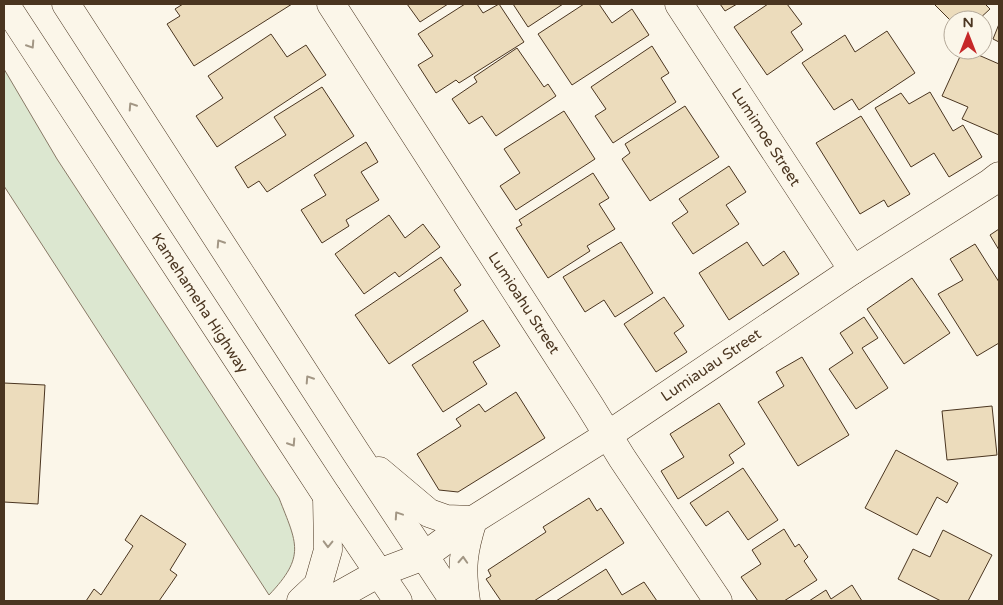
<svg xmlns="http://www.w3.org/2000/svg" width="1003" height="605" font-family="'Varela Round',sans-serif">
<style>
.green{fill:#dce7d0;stroke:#887966}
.building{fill:#ecdcbc;stroke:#4a3520}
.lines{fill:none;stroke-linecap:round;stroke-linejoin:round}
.minor-casing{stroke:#4a3520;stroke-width:29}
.major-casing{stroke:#4a3520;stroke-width:29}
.minor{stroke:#fbf6e9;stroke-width:28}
.major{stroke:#fbf6e9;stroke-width:28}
.oneway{stroke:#a29684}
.labels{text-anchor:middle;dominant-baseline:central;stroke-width:4;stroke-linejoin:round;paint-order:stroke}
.street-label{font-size:15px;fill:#4a3520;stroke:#fbf6e9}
</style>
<rect width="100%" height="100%" fill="#fbf6e9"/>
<!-- green -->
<path class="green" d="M4,69l53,90 222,339c18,46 27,58 -10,97l-265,-409z"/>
<!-- building -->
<g class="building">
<path d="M183,4h109l-98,62 -27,-42 13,-8 -5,-7z"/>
<path d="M407,4h41l-28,18z"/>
<path d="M465,4h12l6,9 16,-9 25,38 -65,41 -3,-3 -20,13 -18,-28 15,-9 -15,-22z"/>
<path d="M513,4h50l-35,23z"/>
<path d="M584,4h15l13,19 20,-14 17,26 -77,50 -34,-51z"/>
<path d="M720,4h17l-12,7z"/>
<path d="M768,4h19l15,20 -11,8 12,18 -36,25 -33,-48z"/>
<path d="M934,4h51l5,5 -12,11h-25v3z"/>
<path d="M999,24v18l-6,-3z"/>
<path d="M887,31l28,42 -56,37 -7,-11 -18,11 -32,-47 43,-28 10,17z"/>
<path d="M271,34l16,23 19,-12 20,30 -109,72 -21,-31 27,-18 -15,-22z"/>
<path d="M652,46l17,27 -8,5 15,24 -63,41 -18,-27 11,-7 -15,-22z"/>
<path d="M517,48l27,39 4,-3 8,12 -60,40 -14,-20 -13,8 -17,-25 25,-17 -3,-5z"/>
<path d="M963,50h4l32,14v71l-37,-16 6,-12 -26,-11z"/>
<path d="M322,87l32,49 -87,56 -8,-11 -11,7 -13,-21 51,-32 -12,-18z"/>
<path d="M930,92l23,39 10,-6 19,32 -33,20 -15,-24 -23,14 -36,-59 26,-15 8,11z"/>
<path d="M685,106l34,51 -69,44 -28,-42 8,-6 -5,-9z"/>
<path d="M564,111l31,48 -79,51 -16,-24 20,-13 -16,-24z"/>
<path d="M861,116l49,78 -22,13 -4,-7 -24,14 -44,-71z"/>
<path d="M366,142l12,20 -17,10 18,28 -33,20 3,6 -27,17 -21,-33 25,-15 -12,-20z"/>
<path d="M729,166l17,26 -20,13 13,19 -46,30 -21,-31 16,-11 -9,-13z"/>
<path d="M593,173l16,25 -10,6 16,25 -28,17 3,5 -42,27 -32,-50 6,-3 -3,-5z"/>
<path d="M389,215l16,23 18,-14 17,23 -41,30 -4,-5 -31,22 -29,-40z"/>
<path d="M999,229v21l-9,-15z"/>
<path d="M621,242l32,51 -38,24 -11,-17 -19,12 -22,-35z"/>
<path d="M747,242l16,24 21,-15 15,23 -70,46 -30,-47z"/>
<path d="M975,244l24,38v61l-22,13 -39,-62 25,-14 -13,-21z"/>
<path d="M441,257l20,28 -7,5 14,21 -79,53 -34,-49z"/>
<path d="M912,278l38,55 -46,31 -37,-55z"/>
<path d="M664,297l20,29 -10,7 13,19 -31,20 -32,-48z"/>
<path d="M864,317l14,21 -16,10 26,40 -32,21 -27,-40 24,-16 -13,-20z"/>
<path d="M483,320l17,26 -27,16 14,22 -44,28 -31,-47z"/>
<path d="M802,357l47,78 -51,31 -40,-64 26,-16 -8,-14z"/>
<path d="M4,383l41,2 -7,119 -34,-2z"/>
<path d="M516,392l29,46 -87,54 -19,-2 -22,-36 44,-28 -5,-7 23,-15 6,8z"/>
<path d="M719,403l26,41 -16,11 5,8 -56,36 -17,-28 23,-14 -14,-23z"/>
<path d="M992,406l5,49 -50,5 -5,-49z"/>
<path d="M896,450l62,33 -11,20 -10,-6 -20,38 -52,-27z"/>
<path d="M743,468l35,52 -30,20 -20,-29 -22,15 -16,-23z"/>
<path d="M589,498l8,13 4,-3 23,35 -90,58h-33l-15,-22 5,-3 -3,-6 58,-38 -3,-5z"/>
<path d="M141,515l45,29 -16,26 7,5 -18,26h-73l8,-12 7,6 32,-49 -8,-6z"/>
<path d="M784,529l11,18 4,-3 9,13 -4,4 13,19 -33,21h-26l-17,-24 20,-13 -9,-14z"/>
<path d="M943,530l49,25 -24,46h-27l-43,-22 15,-30 17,8z"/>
<path d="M606,569l16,26 22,-13 13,19h-101z"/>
<path d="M852,585l10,16h-53l17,-11 5,9z"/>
</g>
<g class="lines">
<!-- minor casing -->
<g class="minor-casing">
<g id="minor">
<path d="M331,4l259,402 32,52 96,143"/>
<path d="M679,4l174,266"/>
<path d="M329,601l50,-28 45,-17 49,-36 135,-85 245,-165 137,-87 9,-7"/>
</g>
</g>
<!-- major casing -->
<g class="major-casing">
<g id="major">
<path d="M5,4l322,492 71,105"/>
<path d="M66,4l289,447 99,150"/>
<path d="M379,471l50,42 17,6 27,1c-10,31 -12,48 -7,81"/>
<path d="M301,601l17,-16 10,-35 -1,-54"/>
</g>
</g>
<!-- minor -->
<use href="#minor" class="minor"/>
<!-- major -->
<use href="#major" class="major"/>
</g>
<!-- one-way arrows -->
<defs><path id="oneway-chevron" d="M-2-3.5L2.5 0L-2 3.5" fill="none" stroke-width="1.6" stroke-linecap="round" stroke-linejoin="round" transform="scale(1.25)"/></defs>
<g class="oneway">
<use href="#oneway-chevron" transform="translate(31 45) rotate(57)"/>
<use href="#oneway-chevron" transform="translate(132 106) rotate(-123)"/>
<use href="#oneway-chevron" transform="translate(220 243) rotate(-123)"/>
<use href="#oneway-chevron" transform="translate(309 379) rotate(-123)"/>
<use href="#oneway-chevron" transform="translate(292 443) rotate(57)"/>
<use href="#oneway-chevron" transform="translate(398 515) rotate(-124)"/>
<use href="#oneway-chevron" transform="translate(328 544) rotate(91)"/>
<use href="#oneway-chevron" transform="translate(463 560) rotate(-87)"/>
</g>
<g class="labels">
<!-- street labels -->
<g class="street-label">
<text transform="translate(766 137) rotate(57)">Lumimoe Street</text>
<text transform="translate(200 303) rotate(57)">Kamehameha Highway</text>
<text transform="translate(524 303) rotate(57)">Lumioahu Street</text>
<text transform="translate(711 365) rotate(-34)">Lumiauau Street</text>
</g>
</g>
<!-- border -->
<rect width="1003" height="605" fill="none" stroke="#4a3520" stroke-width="10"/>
<!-- north arrow -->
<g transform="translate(968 35)"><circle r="24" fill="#fbf6e9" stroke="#b4a999"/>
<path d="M0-4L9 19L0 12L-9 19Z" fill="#c62828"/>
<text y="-8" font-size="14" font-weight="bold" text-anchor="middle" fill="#4a3520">N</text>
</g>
</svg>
